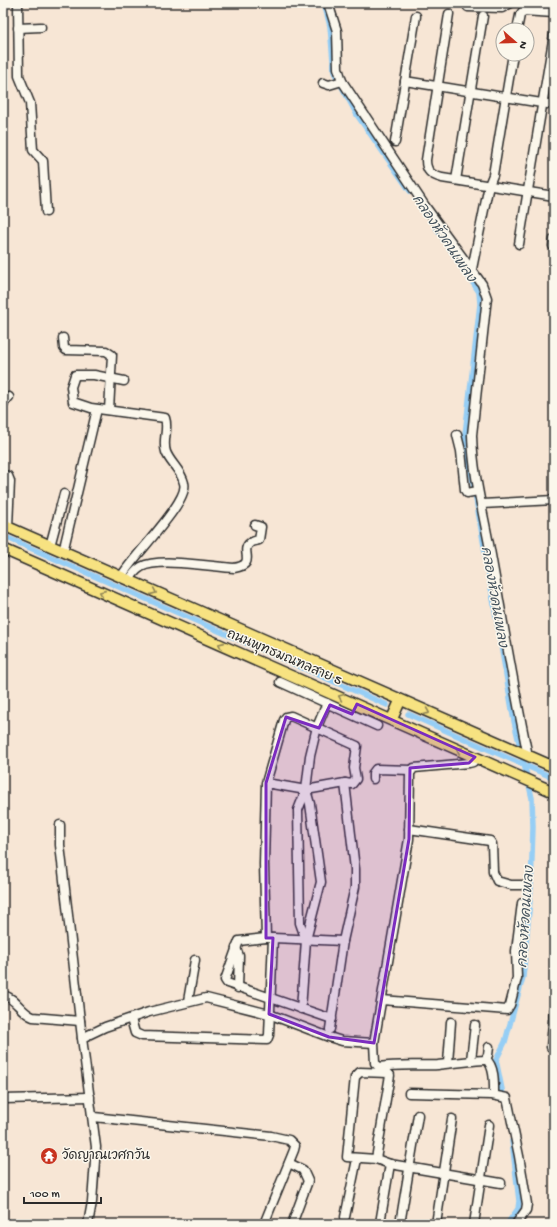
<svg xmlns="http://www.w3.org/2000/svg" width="557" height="1227" font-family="'Gochi Hand','Playpen Sans Thai',sans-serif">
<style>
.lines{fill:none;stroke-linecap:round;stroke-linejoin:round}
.canal{stroke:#96cef5;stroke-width:5.5}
.minor-casing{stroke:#2b2b2b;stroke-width:11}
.major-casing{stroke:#2b2b2b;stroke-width:13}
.minor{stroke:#fbf7ec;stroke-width:8}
.major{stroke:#f7e281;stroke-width:10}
.oneway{stroke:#918656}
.marked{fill:#7b2cbf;fill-opacity:0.2;stroke:#7b2cbf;stroke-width:3;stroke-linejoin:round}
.labels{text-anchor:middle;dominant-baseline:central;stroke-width:3;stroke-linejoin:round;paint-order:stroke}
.street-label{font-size:13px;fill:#2b2b2b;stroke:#fbf7ec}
.poi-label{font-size:13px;fill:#2b2b2b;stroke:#fbf7ec;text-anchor:start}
.water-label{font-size:14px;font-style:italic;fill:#46545e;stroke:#fbf7ec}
</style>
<rect width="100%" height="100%" fill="#f7e6d5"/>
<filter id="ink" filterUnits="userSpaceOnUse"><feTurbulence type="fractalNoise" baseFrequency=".025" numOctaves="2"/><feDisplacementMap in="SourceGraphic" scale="8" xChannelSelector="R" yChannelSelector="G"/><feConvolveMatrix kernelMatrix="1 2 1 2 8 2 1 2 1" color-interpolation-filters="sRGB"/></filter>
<g filter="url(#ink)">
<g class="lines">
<!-- canal -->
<g class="canal">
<path d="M324,3l6,23 4,46 23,43 53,76"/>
<path d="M435,226l44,66 1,12 -15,131 49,286 18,77 1,29 -2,61 -8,89 -18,65 -9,18 8,39"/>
<path d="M3,536l384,169"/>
<path d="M408,714l146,64"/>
<path d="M507,1224l11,-15 1,-8 -7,-60"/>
</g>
<!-- minor casing -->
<g class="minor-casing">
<g id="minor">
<path d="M18,3l1,73 11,27 3,47 10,11 3,51"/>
<path d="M328,3l9,28 1,37 4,13 83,125 57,78 5,14 -1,8 -14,129c1,41 12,80 19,120 12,67 23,134 37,201"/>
<path d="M469,3l-1,4 34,1 9,-5"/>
<path d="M524,3l30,2"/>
<path d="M449,14l-23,146c0,11 5,15 16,18l112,18"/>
<path d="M18,28l23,-1"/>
<path d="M517,30l3,-15 3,-4 31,2"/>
<path d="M405,81l149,24"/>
<path d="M323,83l6,2 13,-4"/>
<path d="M395,142l21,-126"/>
<path d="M456,180l27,-164"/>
<path d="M519,244l35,-210"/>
<path d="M553,246l1,-7"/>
<path d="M472,269l17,-84 4,-10 20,-121"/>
<path d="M63,338l1,10 2,2 40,1 6,4 -3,55"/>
<path d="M3,404l6,-7"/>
<path d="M457,435l4,16 4,39 2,3 11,-2"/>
<path d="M3,475l5,1 2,5 -2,46"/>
<path d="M482,504l72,-4"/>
<path d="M50,546l14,-52"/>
<path d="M63,552l34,-143"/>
<path d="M121,577c11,-20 69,-76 63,-94 -3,-13 -14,-20 -18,-31 -4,-11 3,-23 -1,-34l-74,-10 -18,-6 -2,-15 4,-12h19l30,6"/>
<path d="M129,581c3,-6 6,-10 12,-14 18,-10 72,0 93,1 24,-4 5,-17 16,-25 2,-2 6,-2 9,-3l2,-13 -6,-2"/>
<path d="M280,682l97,44"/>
<path d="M475,757l-2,5 -4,1 -55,5 -4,5 -1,66 -35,204 1,20 4,4c20,-3 39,-1 59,-2 16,-2 31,-4 47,-5l3,-5 1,-8"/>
<path d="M373,779v-6l3,-4 35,1"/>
<path d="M266,783l40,7 39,-7 7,1 4,-5 -2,-11 3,-22 -66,-30 -5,1 -2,3 -18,63 -2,81 2,74h7"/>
<path d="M60,825v20l22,193 14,109 -4,55 -4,22"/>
<path d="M409,829l81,12 2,3 1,28 4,9 14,4h11"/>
<path d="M266,938l-27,3 -14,39 2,3 105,36"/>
<path d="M306,940l-6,-17 -2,-113 8,-20 4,-34 7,-29 10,-24"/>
<path d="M236,948l3,8 -1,32"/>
<path d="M3,995c13,3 18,18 30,22l47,4"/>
<path d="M382,1000l125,10 3,-5 7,-27 -1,-27 6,-48"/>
<path d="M188,1001l7,-41"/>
<path d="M301,1009l5,-69 15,-58 -11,-78 -4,-14"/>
<path d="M131,1019l4,14 7,3 125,4 2,-5 4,-97 70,3"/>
<path d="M330,1029l13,-88 12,-54v-18l-10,-86"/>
<path d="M82,1038l23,-11 44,-15 57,-14 63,16 60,23 13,4 32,2"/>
<path d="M551,1047l3,-38"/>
<path d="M486,1059c9,8 8,25 8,36"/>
<path d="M471,1060l4,-35"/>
<path d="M448,1063l3,-41"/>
<path d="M409,1093l83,2 15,3 12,58 8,48 -1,6 -10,14"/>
<path d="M3,1099l87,-2"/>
<path d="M94,1117l177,19 18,4 6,6 -1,4 -30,74"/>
<path d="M376,1159l14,-84 -2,-2 -28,-1 -5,5 -8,80 29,2 14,5 111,19"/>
<path d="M289,1163l14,7 5,11 -16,43"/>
<path d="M345,1217l12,-58"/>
<path d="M380,1223l10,-59"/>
<path d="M400,1224l18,-109"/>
<path d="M436,1224l16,-105"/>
<path d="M474,1224l15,-99"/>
</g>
</g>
<!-- major casing -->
<g class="major-casing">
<g id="major">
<path d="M3,525l551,242"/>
<path d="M3,549l551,243"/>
<path d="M392,719l8,-18"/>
</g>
</g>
<!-- minor -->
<use href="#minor" class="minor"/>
<!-- major -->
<use href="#major" class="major"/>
</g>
<!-- one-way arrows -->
<defs><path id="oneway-chevron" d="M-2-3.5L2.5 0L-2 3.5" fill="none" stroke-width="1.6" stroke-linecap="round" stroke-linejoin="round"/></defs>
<g class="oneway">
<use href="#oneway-chevron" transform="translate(154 592) rotate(24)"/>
<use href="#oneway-chevron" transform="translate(102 593) rotate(-156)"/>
<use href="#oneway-chevron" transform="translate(221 645) rotate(-156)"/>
<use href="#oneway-chevron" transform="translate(341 697) rotate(-157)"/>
<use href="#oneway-chevron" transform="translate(427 712) rotate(23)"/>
<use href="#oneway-chevron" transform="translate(459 750) rotate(-155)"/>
</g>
</g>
<!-- marked area -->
<path class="marked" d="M357,704l118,53 -6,6 -59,5 -1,71 -35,204 -45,-6 -60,-23 4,-76h-7v-155l20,-66 33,11 11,-23 22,9z"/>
<!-- icons -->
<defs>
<g id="temple-disc" transform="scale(0.9)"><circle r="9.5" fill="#c8321e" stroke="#fbf7ec"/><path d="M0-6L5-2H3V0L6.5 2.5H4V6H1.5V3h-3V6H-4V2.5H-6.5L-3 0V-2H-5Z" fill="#fff"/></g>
</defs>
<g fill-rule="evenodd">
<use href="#temple-disc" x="49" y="1156"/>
</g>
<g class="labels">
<!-- street labels -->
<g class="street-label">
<text transform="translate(284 658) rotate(23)">ถนนพุทธมณฑลสาย 5</text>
</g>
<!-- poi labels -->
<g class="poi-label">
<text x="62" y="1156">วัดญาณเวศกวัน</text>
</g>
<!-- water labels -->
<g class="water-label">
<text transform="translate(443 239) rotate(56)">คลองหัวคนเพลง</text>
<text transform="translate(493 597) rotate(80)">คลองหัวคนเพลง</text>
<text transform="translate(527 917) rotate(-86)">คลองหัวคนเพลง</text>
</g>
</g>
<!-- margin -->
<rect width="557" height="1227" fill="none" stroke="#fbf7ec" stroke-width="16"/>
<rect x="8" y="8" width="541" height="1211" fill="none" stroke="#2b2b2b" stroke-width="1.5" filter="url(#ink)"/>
<!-- north arrow -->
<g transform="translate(515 42) rotate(110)"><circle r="19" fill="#fbf7ec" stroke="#a8a59f"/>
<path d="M0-3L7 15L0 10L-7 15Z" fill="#c8321e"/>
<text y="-6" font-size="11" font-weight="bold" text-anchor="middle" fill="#2b2b2b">N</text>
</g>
<!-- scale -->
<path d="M24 1197v6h77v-6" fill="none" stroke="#2b2b2b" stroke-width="2"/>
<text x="30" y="1197" font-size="12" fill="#2b2b2b" stroke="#fbf7ec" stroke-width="3" paint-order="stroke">100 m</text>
</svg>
